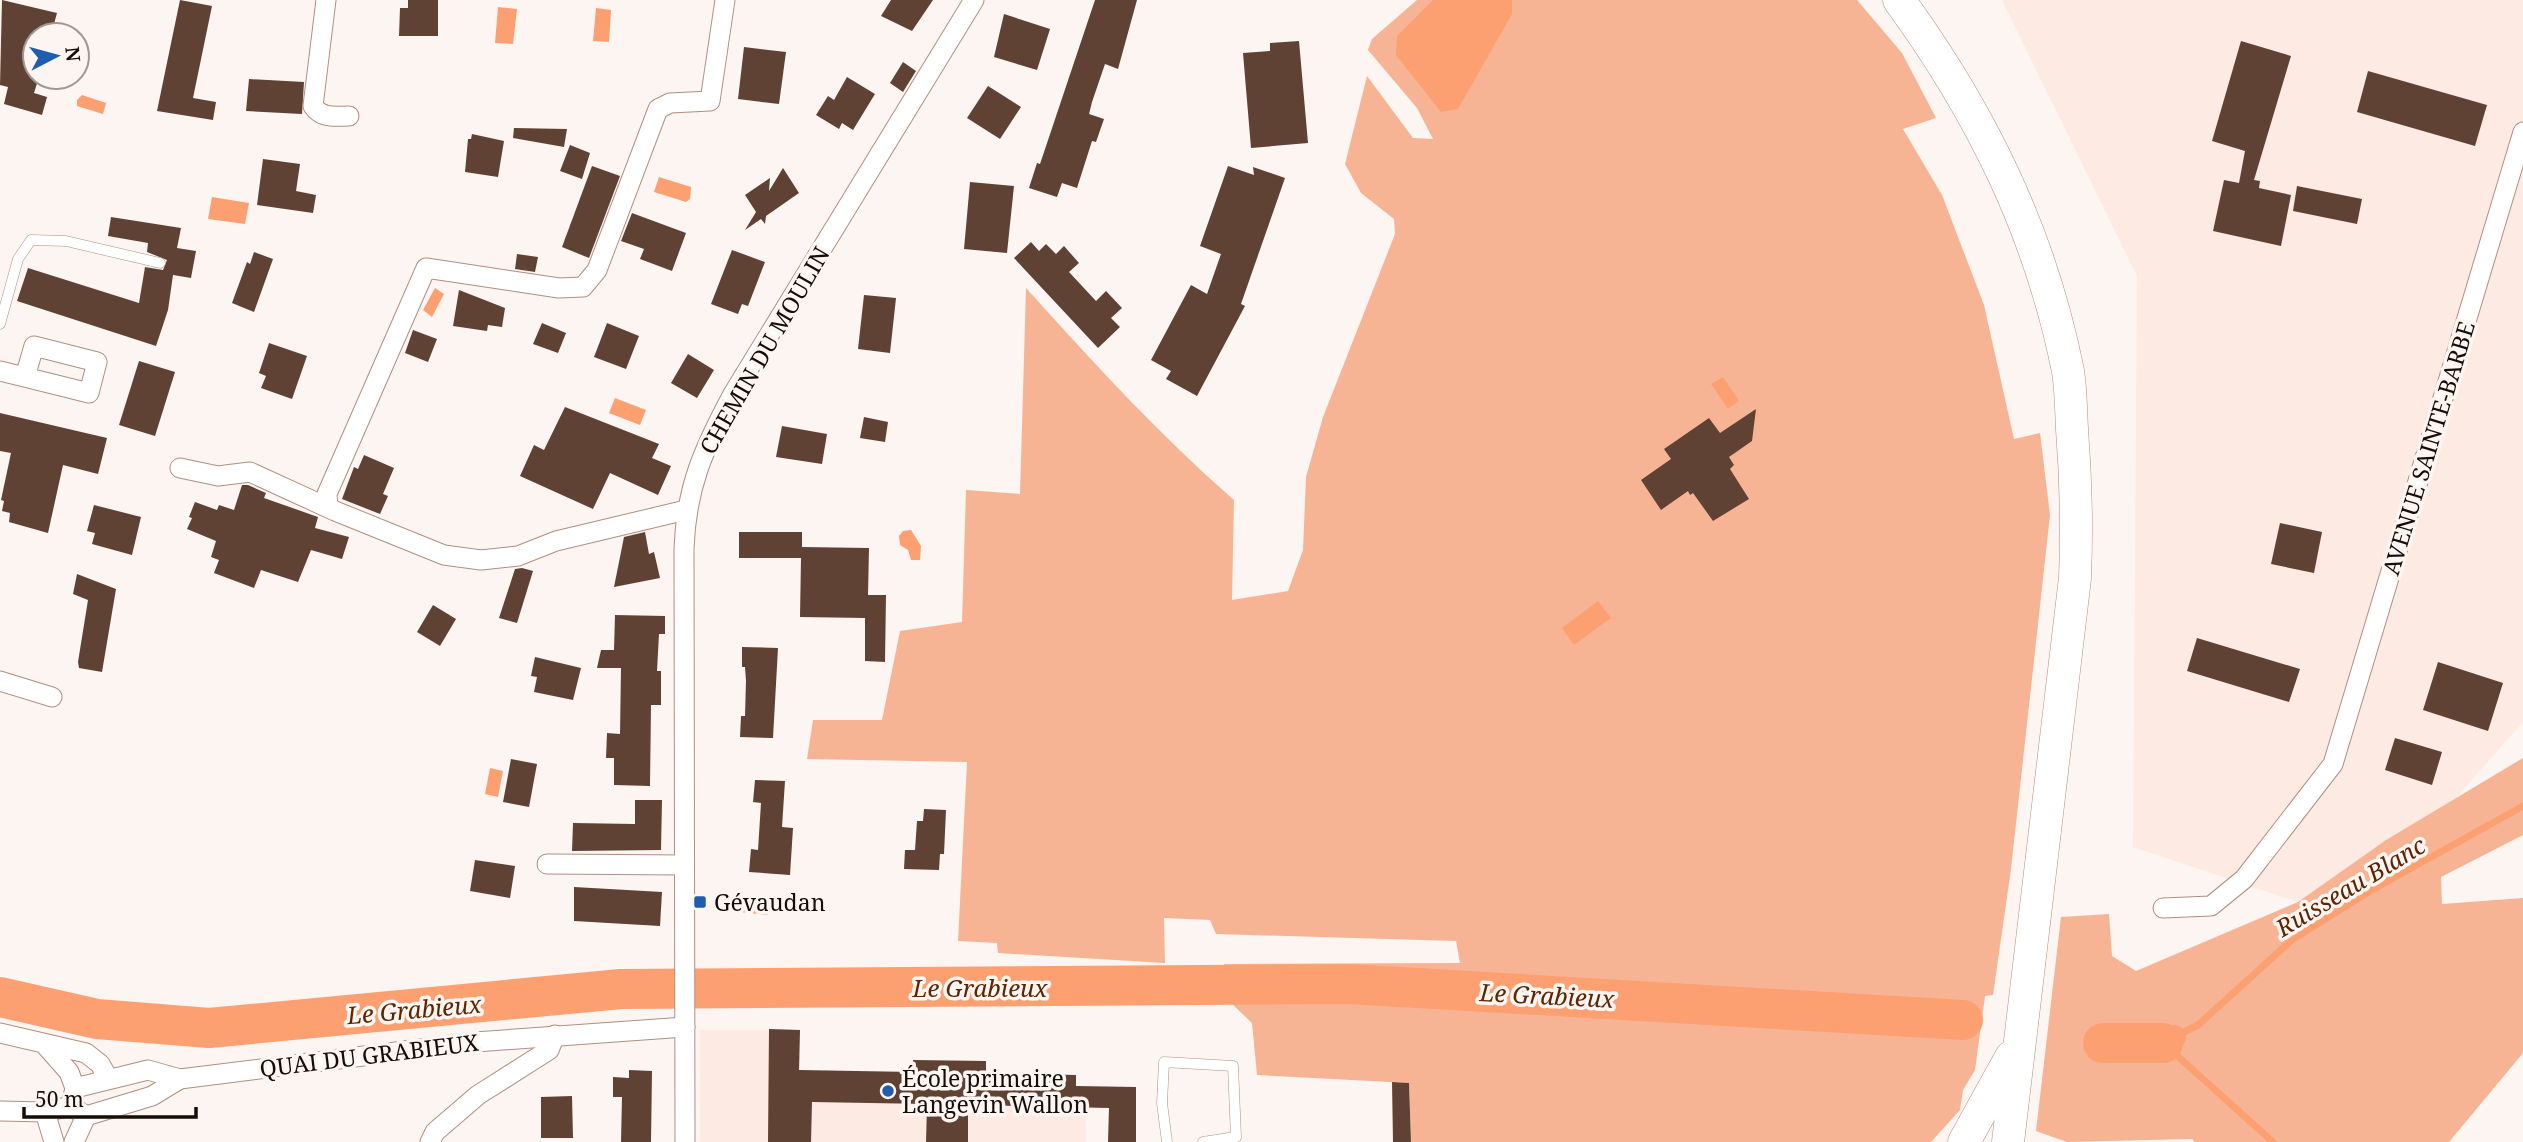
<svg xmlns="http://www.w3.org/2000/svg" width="2523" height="1142" font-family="'Noto Serif',serif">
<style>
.built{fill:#fdeae2}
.green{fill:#f7b494}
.water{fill:#fca072}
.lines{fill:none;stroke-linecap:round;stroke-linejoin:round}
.stream{stroke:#fca072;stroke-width:7}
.canal{stroke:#fca072;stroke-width:24}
.river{stroke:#fca072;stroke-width:40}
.building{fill:#604234}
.lane-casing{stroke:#b18f7f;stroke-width:11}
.street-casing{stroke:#b18f7f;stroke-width:21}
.primary-casing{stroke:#b18f7f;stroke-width:33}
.lane{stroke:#fff;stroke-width:10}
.street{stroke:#fff;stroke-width:19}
.primary{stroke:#fff;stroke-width:32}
.poi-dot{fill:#1f5eaf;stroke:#fcf5f1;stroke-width:2.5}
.labels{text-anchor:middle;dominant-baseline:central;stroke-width:7;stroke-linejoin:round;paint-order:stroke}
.street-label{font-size:23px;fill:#170c06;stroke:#fcf5f1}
.poi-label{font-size:23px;fill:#170c06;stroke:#fcf5f1;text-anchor:start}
.water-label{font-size:24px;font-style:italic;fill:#5e2502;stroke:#fcf5f1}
</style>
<rect width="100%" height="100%" fill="#fcf5f1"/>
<!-- built -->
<g class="built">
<path d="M2002,0h521v722l-68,77 -69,41 -88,62 -165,-55 4,-571z"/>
<path d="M700,1030h100v40l112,2 1,-12 73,2 1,11 89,2v32h10v35h-386z"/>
</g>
<!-- green -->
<g class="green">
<path d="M1417,0h440l45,53 34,65 -33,11 39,66 42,110 30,134 26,-6 10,82 -39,354 -18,126 -8,1 -10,74 -12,20 -3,20 -29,32h-520l-2,-59 -152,-8 -5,-52 -23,-22 -5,-37 236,-1 -4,-22 -240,-7 -6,-14 -46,-2 1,45 -167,-10 -1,-10 -39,-2 9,-179 -160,-3 6,-39h69l18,-89 62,-9 4,-132 54,4 6,-206c67,74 133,147 208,212l-2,100 56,-9 15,-41 3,-73 17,-60 72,-183 -1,-15 -33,-26 -16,-29 22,-88 46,62 20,1 -16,-31 -49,-58 4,-11z"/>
<path d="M2523,758v77l-82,42 1,27 81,-6v155l-74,89h-254l-3,-3 -125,3 -31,-11 25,-214 48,-3 3,42 24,15 162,-69 88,-62z"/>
</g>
<!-- water -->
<g class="water">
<path d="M1433,0h79v14l-54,95 -17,3 -45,-57 1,-19z"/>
<path d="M498,7l19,2 -4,35 -18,-1z"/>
<path d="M596,8l15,2 -2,32 -16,-1z"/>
<path d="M82,95l24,8 -3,11 -26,-8v-6z"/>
<path d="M659,177l32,10 -1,12 -4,3 -32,-10z"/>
<path d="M212,197l37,6 -4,21 -37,-5z"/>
<path d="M435,288l9,6 -12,23 -9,-7z"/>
<path d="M1723,377l16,24 -11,8 -17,-25z"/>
<path d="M615,398l31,12 -6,15 -31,-12z"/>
<path d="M911,530l10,16 -1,14h-9l-3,-10 -8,-5 -1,-9 4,-5z"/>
<path d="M1598,601l13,17 -37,27 -12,-17z"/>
<path d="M490,768l13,3 -5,26 -13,-3z"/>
<path d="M741,898l29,3 -2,14 -29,-3z"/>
</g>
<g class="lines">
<!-- stream -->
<g class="stream">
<path d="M2174,1037l24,-12 95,-86 77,-48 153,-85"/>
<path d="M2163,1043l110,99"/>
</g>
<!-- canal -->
<path class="canal" d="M2163,1043l11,-6"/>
<!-- river -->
<g class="river">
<path d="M0,997l97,22 112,9 412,-39 728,-5 614,36"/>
<path d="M2103,1043h60"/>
</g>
</g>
<!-- building -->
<g class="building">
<path d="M2,0l55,13 -6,22h-16v42h4l-5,16 13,4 -5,18 -38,-11 4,-17 -8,-2z"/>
<path d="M180,0l32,6 -19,92 23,4 -3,18 -56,-9z"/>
<path d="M408,0h30v36h-39l1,-28h8z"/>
<path d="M891,0h42l-21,31 -31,-15z"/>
<path d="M1095,0h42l-19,69 -13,-5 -13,38 -3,12 15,5 -8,23 -4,-1 -15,47 -15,-5 -5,14 -28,-9 8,-25 3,1z"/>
<path d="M1004,14l46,15 -13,41 -43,-13z"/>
<path d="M1299,41l9,102 -57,5 -8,-95 27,-2v-8z"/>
<path d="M2241,41l50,15 -37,124 6,1 -1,7 32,7 -10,51 -68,-15 11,-51 15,3 6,-32 -33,-10z"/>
<path d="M744,47l42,5 -7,52 -41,-5z"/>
<path d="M903,62l13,9 -13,21 -13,-9z"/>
<path d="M2368,71l119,34 -12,41 -118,-34z"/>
<path d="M847,77l28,17 -22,36 -11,-7 -3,6 -23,-14 12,-19 6,4z"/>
<path d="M249,79l55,3 -2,32 -56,-3z"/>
<path d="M988,86l33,21 -21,32 -33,-21z"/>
<path d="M514,128l53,1 -3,18 -51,-9z"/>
<path d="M472,134l32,7 -6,36 -33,-5 3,-33h3z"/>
<path d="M570,145l20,8 -8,26 -22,-8z"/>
<path d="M263,159l37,5 -4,27 20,4 -3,18 -56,-8z"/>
<path d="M592,166l28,10 -31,82 -27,-11z"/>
<path d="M1228,166l26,9 -1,-8 32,11 -44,126 4,2 -48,90 -31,-17 5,-8 -20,-11 40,-75 16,9 14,-40 -21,-8z"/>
<path d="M783,168l16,25 -33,23 -1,8 -4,-5 -16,11 11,-18 -11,-17 25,-17 -1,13z"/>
<path d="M970,182l44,4 -7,67 -43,-4z"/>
<path d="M2297,186l65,13 -5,25 -64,-13z"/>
<path d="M632,213l54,20 -14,38 -32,-12 4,-10 -23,-8z"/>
<path d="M111,217l70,11 -4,20 19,3 -5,27 -18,-3 -5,35 -12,36 -139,-45 11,-33 111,35 6,-36 18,3 4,-10 -20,-8 1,-9 -40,-7z"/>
<path d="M1031,242l8,9 7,-7 10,10 8,-8 15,17 -10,9 27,29 10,-10 16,17 -11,10 9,9 -22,21 -84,-90z"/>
<path d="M732,250l33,12 -17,44 -6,-2 -4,10 -27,-10z"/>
<path d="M254,252l19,7 -19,53 -22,-9 15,-41 3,2z"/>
<path d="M517,254l21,3 -3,15 -20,-3z"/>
<path d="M459,290l46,18 -3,19 -14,-2 -1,6 -34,-5z"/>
<path d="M864,295l32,3 -6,55 -32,-4z"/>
<path d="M542,323l24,10 -8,20 -25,-9z"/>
<path d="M607,323l32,13 -13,33 -32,-12z"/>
<path d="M413,330l24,9 -9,23 -23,-9z"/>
<path d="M269,343l38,13 -15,43 -31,-11 5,-12 -7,-3z"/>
<path d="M688,354l26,16 -17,28 -26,-15z"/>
<path d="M139,361l36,11 -20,64 -36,-11z"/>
<path d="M565,407l94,37 -7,14 19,8 -13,29 -48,-22 -17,36 -73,-33 14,-31 10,5z"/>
<path d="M1756,409l-4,32 -23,16 5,8 -4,4 19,30 -36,22 -20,-28 -3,2 -2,-4 -27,19 -20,-30 30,-21 -7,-10 45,-31 11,15z"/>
<path d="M0,413l107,25 -9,36 -35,-9 -15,68 -39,-11 1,-9 -8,-2 2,-10 -3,-1 10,-47 -11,-2z"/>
<path d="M864,417l24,5 -3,20 -25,-4z"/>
<path d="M782,426l45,8 -5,30 -46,-7z"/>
<path d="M364,455l30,13 -11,26 5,2 -8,18 -38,-15 12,-32 4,2z"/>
<path d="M242,485h6l18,8 -2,5 54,19 -3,11 34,9 -7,22 -31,-9 -13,32 -37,-12 -7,18 -40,-15 5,-13 -8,-3 5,-16 -29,-12 5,-11 -3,-1 6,-15 22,8 2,-5 15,5z"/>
<path d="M94,505l47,12 -9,38 -40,-11 3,-11 -8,-2z"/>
<path d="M2280,523l42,9 -8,41 -43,-9z"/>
<path d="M645,532l4,22 5,-2 6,26 -46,9 10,-50z"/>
<path d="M739,532h63v15l67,1 -1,47h18l-1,67 -20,-1v-43l-65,-1 1,-59h-62z"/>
<path d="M522,568l11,3 -16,52 -18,-5 16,-49z"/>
<path d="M77,574l39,15 -14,83 -23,-4 -1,-6 10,-62 -15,-6z"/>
<path d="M433,605l23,14 -16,27 -23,-14z"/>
<path d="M615,615l50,1v18h-6l-2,37h4v34h-10l-1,81 -36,-1v-27h-8l1,-25 13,1 1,-66h-24l4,-18h13z"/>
<path d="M2197,638l103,31 -11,33 -102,-31z"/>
<path d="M742,647l36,1 -5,90 -33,-1 1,-21h4l1,-35 -1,-14h-3z"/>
<path d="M535,657l46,11 -8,32 -39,-8 3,-15 -6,-1z"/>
<path d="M2438,662l65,21 -15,48 -65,-21z"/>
<path d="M2395,738l47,14 -10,33 -47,-15z"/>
<path d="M511,759l26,5 -8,43 -26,-5z"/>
<path d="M755,780l30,1 -3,46 11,1 -3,47 -41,-3 2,-23 7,1 3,-47 -8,-1z"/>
<path d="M635,800h27l-1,50 -89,1 1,-28 62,1z"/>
<path d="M924,809l22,1 -2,44h-4l-1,16 -35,-1 1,-19h10l2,-29h6z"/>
<path d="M475,860l40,6 -5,32 -40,-7z"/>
<path d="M574,887l88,5 -2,34 -86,-5z"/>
<path d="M769,1029l31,1 -1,40 114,2v-12l73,1v12l90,2v11l60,1v55h-28l1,-34 -141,-3v37h-42l1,-38 -115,-2 -1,40h-43z"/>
<path d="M629,1070l23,1 -1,71h-30l1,-45h-9v-20l16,1z"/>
<path d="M1392,1082l17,1 2,59h-18z"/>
<path d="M572,1096l1,42h-32v-41z"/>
</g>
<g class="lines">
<!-- lane casing -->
<g class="lane-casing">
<g id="lane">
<path d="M0,324l18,-65 13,-19 35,1 94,22"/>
<path d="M1167,1142l-5,-39 2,-41 69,4 3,71 -33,5"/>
</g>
</g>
<!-- street casing -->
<g class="street-casing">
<g id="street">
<path d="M326,0l-13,106c9,13 22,10 36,10"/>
<path d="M0,371l89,22 8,-31 -63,-16 -9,31"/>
<path d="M180,468l38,8 32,-4 85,39 109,44 37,5 37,-4 38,-15 130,-31"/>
<path d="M328,506l-1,-12 99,-226 133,20 24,-1 14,-17 61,-161 12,-6 40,-2 15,-101"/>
<path d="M0,681l52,16"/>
<path d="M547,864l137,1"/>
<path d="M2163,908l48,-2 33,-27 89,-115 190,-632"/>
<path d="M0,1033l86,20 14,11 8,14"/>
<path d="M46,1046l23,26 6,16"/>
<path d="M71,1106l4,-18 73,-18 32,9 295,-37 210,-15"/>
<path d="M71,1106l15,10 66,-20 28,-17"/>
<path d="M0,1111l45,1 26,-6"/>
<path d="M45,1112l9,30"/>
<path d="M74,1142l12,-26"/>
<path d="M430,1142l5,-10 43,-37 71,-45 6,-15"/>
<path d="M685,1142l-1,-593c2,-62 20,-101 49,-155l241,-394"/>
</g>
</g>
<!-- primary casing -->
<g class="primary-casing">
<g id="primary">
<path d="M1899,0c83,114 141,232 169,371 3,19 3,39 4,58 4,50 5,99 3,149l-67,564"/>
<path d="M1964,1142l47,-85"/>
</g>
</g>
<!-- lane -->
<use href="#lane" class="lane"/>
<!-- street -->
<use href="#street" class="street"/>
<!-- primary -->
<use href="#primary" class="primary"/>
</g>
<!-- markers -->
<g class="poi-dot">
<rect x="693" y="895" width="14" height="14" rx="3.5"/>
<circle cx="888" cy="1091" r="7"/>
</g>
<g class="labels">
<!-- street labels -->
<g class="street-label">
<text transform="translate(764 350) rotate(-60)">CHEMIN DU MOULIN</text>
<text transform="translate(2428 448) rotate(-73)">AVENUE SAINTE-BARBE</text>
<text transform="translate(369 1055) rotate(-7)">QUAI DU GRABIEUX</text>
</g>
<!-- poi labels -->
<g class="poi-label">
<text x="714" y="902">Gévaudan</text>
<text x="902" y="1078">École primaire<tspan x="902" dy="26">Langevin Wallon</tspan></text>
</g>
<!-- water labels -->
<g class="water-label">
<text transform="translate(2350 886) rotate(-31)">Ruisseau Blanc</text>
<text x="980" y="987">Le Grabieux</text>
<text transform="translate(1547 995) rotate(3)">Le Grabieux</text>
<text transform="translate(414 1009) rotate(-5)">Le Grabieux</text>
</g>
</g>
<!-- north arrow -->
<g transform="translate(56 56) rotate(84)"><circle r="33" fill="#fcf5f1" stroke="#a09893" stroke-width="2"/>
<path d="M0-5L12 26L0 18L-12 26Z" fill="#1f5eaf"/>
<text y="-10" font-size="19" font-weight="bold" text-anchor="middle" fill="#170c06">N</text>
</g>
<!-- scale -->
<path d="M24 1107v10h172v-10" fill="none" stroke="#170c06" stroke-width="3.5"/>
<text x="35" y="1107" font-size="21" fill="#170c06" stroke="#fcf5f1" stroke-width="5" paint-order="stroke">50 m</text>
</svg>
